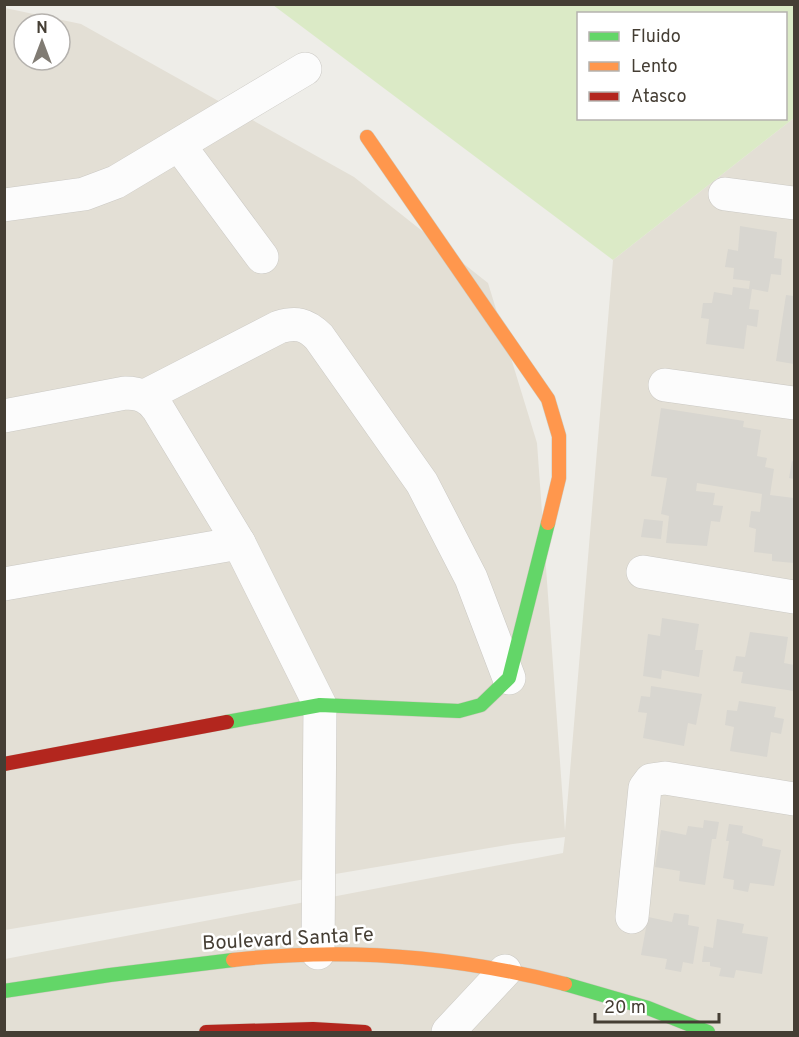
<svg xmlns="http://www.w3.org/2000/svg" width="799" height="1037" font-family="Overpass,sans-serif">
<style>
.residential{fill:#e3dfd5;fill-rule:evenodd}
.green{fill:#dbeac6;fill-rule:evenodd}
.building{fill:#d8d6d0}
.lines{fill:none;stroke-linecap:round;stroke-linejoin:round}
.street-casing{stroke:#cbc9c4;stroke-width:34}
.fast-casing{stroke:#cecabe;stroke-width:15}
.slow-casing{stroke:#cecabe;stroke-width:15}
.jam-casing{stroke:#cecabe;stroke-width:15}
.street{stroke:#fcfcfc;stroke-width:33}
.fast{stroke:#63d668;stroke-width:14}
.slow{stroke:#ff974d;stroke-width:14}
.jam{stroke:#b3261e;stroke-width:14}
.labels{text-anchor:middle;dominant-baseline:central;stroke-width:5;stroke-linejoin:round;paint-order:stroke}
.street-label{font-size:20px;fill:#453e34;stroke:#fff}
</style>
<rect width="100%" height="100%" fill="#eeede8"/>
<!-- residential -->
<path class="residential" d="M5,8l76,16 273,153 134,106 49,160 28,388 48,-571 181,-142v914h-789v-73l558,-106 2,-16 -52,7 -508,86zM24,24h36v36h-36z"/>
<!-- green -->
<path class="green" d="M273,5h521v113l-181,142zM578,14h208v104h-208z"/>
<!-- building -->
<g class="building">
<path d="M740,226l37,6 -3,26 8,1 -1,16 -10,-1 -3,18 -16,-3 -3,20 10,1 -2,17 -10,-2 -3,24 -38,-5 3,-25 -8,-1 2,-15h9l2,-11 18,3 1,-8 16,2 1,-8 -17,-2 1,-11 -9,-1 3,-18 10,2z"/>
<path d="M786,295l8,1v68l-18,-3z"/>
<path d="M661,408l83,13 -1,6 18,3 -4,26 10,2 -2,9 9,2 -4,26 24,3v65l-22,-2v-7l-18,-2 2,-23 -7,-2 2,-16 9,1 2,-18 -29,-5 -36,-6 -1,8 19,2 -2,12 10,1 -3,16 -9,-1 -4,25 -41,-3 3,-27 -8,-2 6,-36 -16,-2z"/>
<path d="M792,461l2,1v17l-5,-1z"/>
<path d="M644,519l19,2 -2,18 -20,-2z"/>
<path d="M662,618l37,6 -4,26h8l-4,27 -37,-7 -1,9 -18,-3 5,-42 12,2z"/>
<path d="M750,632l38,5 -4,26 10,2v26l-53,-8 2,-11 -10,-1 3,-15 9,1z"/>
<path d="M651,686l51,8 -6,31 -8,-2 -4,23 -41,-8 4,-25 -9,-1 3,-16 9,1z"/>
<path d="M739,701l37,6 -2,10 10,2 -3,15 -10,-2 -4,25 -37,-6 4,-24 -9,-2 2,-15 10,1z"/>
<path d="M704,820l15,2 -3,17h-4l-7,46 -26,-4 1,-10 -25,-4 6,-37 25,5 2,-9 15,2z"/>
<path d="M729,824l14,2 -1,7 21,6 -1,7 19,4 -7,36 -24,-3 -2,9 -15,-3 1,-9 -11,-2 6,-37h-3z"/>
<path d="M674,913l15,2 -1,10 11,2 -6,37 -10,-2 -2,10 -16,-3 2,-10 -26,-4 7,-38 24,5z"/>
<path d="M717,919l27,5 -2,9 26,4 -6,37 -26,-4 -2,8 -15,-2 2,-8 -11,-2v-4h-8l2,-16 9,2z"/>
</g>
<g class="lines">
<!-- street casing -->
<g class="street-casing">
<g id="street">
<path d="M179,145l83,112"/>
<path d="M725,194l69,9"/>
<path d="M4,205l80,-11 32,-12 189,-113"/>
<path d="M665,385l129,18"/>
<path d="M145,396l134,-69c17,-5 27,-3 40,10l103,146 49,95 38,100"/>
<path d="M4,416l121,-23c15,0 25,4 33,16l81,134 81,162 -2,248"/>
<path d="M643,572l151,25"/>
<path d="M4,584l235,-41"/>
<path d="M632,917l13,-129 6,-8 14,-2 129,21"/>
<path d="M448,1032l57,-61"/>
</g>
</g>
<!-- fast casing -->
<g class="fast-casing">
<g id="fast">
<path d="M227,722l93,-17 139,6 22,-6 28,-27 39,-155"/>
<path d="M565,984l83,24 60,24"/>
<path d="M4,991l106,-16 123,-15"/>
</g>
</g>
<!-- slow casing -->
<g class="slow-casing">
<g id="slow">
<path d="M367,137l181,262 11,37v42l-11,45"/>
<path d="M233,960c113,-13 222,-4 332,24"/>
</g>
</g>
<!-- jam casing -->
<g class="jam-casing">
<g id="jam">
<path d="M4,764l223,-42"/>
<path d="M206,1032l107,-3 52,3"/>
</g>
</g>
<!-- street -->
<use href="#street" class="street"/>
<!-- fast -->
<use href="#fast" class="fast"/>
<!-- slow -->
<use href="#slow" class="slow"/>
<!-- jam -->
<use href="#jam" class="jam"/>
</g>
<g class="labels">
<!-- street labels -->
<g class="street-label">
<text transform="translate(288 940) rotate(-3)">Boulevard Santa Fe</text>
</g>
</g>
<!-- border -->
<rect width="799" height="1037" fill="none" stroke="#453e34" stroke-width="12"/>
<!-- legend -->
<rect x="577" y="12" width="210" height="108" fill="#ffffff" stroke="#b5b2ae" stroke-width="1.5"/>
<rect x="589" y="32" width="30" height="9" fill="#63d668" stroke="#b5b2ae" stroke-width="1.5"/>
<text x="631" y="42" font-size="18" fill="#453e34">Fluido</text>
<rect x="589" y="62" width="30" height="9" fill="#ff974d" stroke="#b5b2ae" stroke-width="1.5"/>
<text x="631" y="72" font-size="18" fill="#453e34">Lento</text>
<rect x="589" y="92" width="30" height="9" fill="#b3261e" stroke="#b5b2ae" stroke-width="1.5"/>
<text x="631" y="102" font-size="18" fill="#453e34">Atasco</text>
<!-- north arrow -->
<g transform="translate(42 42)"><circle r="28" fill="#ffffff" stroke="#b5b2ae" stroke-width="1.5"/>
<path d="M0-4.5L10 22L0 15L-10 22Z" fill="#807b73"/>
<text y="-9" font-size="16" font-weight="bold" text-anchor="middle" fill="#453e34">N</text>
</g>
<!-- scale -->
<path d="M595 1013v9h124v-9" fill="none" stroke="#453e34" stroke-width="3"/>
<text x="604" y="1013" font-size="18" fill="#453e34" stroke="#ffffff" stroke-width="4.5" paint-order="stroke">20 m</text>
</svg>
